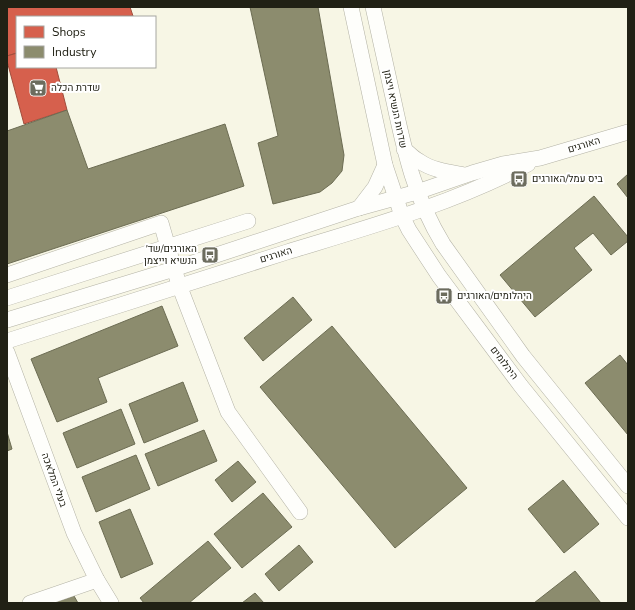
<svg xmlns="http://www.w3.org/2000/svg" width="635" height="610" font-family="'Nunito Sans',Heebo,sans-serif">
<style>
.shops{fill:#d6604d;stroke:#a04d3c}
.industry{fill:#8c8c6e;stroke:#6c6c53}
.lines{fill:none;stroke-linecap:round;stroke-linejoin:round}
.minor-casing{stroke:#b4b3a6;stroke-width:16}
.minor{stroke:#fefefb;stroke-width:15}
.labels{text-anchor:middle;dominant-baseline:central;stroke-width:4;stroke-linejoin:round;paint-order:stroke}
.poi-label{font-size:10px;fill:#212115;stroke:#fff;text-anchor:start}
.street-label{font-size:10px;fill:#212115;stroke:#fff}
</style>
<rect width="100%" height="100%" fill="#f7f6e5"/>
<!-- shops -->
<g class="shops">
<path d="M7,7h123l3,9 -116,1v36l-10,3z"/>
<path d="M17,53v14h39l11,43 -43,14 -17,-63v-5z"/>
</g>
<!-- industry -->
<g class="industry">
<path d="M250,7h68l26,148 -2,16 -10,12 -12,9 -47,12 -15,-61 20,-7z"/>
<path d="M67,110l21,59 137,-45 19,62 -237,78v-133z"/>
<path d="M628,174v24l-11,-14z"/>
<path d="M594,196l34,41v4l-17,14 -18,-22 -19,15 18,22 -57,47 -35,-42z"/>
<path d="M293,297l19,23 -49,41 -19,-23z"/>
<path d="M162,306l16,40 -80,32 9,24 -50,20 -26,-63z"/>
<path d="M332,326l135,162 -72,60 -135,-161z"/>
<path d="M620,355l8,10v70l-43,-52z"/>
<path d="M183,382l15,39 -54,22 -15,-39z"/>
<path d="M121,409l14,35 -58,24 -14,-35z"/>
<path d="M204,430l13,31 -59,25 -13,-32z"/>
<path d="M7,432l5,17 -5,2z"/>
<path d="M136,455l14,34 -54,23 -14,-35z"/>
<path d="M238,461l18,21 -24,20 -17,-22z"/>
<path d="M563,480l36,44 -35,29 -36,-44z"/>
<path d="M263,493l29,34 -50,41 -28,-34z"/>
<path d="M130,509l23,55 -32,14 -22,-56z"/>
<path d="M208,541l23,27 -42,35h-45l-4,-5z"/>
<path d="M299,545l14,17 -34,29 -14,-17z"/>
<path d="M575,571l26,32h-67z"/>
<path d="M255,593l9,10h-22z"/>
<path d="M74,596l4,7h-26z"/>
</g>
<g class="lines">
<!-- minor casing -->
<g class="minor-casing">
<g id="minor">
<path d="M351,7l34,158 17,51 7,14 30,46 82,110 107,132"/>
<path d="M373,7c7,32 14,63 21,95 11,52 21,96 49,142l80,112 105,130"/>
<path d="M404,149c5,4 9,9 15,12 13,9 29,11 45,14"/>
<path d="M359,208l16,-21 10,-22"/>
<path d="M7,275l154,-52 18,62 49,127 72,100"/>
<path d="M7,298l241,-77"/>
<path d="M7,320l167,-51 185,-61 58,-16 55,-19 31,-9 37,-6 88,-26"/>
<path d="M7,341c93,-30 186,-60 280,-89 82,-25 165,-48 241,-88"/>
<path d="M7,352l67,181 23,47 14,23"/>
<path d="M30,603l67,-23"/>
</g>
</g>
<!-- minor -->
<use href="#minor" class="minor"/>
</g>
<!-- icons -->
<defs>
<g id="supermarket-square" transform="scale(0.9)"><rect x="-9" y="-9" width="18" height="18" rx="4" fill="#6c6c5e" stroke="#fff"/><path d="M-6-5.5h2.5l.6 2H6L4.5 2H-2.5L-4.4-4H-6ZM-1.5 3.2a1.3 1.3 0 1 0 .1 0ZM3 3.2a1.3 1.3 0 1 0 .1 0Z" fill="#fff"/></g>
<g id="bus-square" transform="scale(0.9)"><rect x="-9" y="-9" width="18" height="18" rx="4" fill="#6c6c5e" stroke="#fff"/><path d="M-5-6H5V4H4V6H2V4H-2V6H-4V4H-5ZM-3.5-4V0h7V-4ZM-3.5 1.2v1.5H-2V1.2ZM2 1.2v1.5H3.5V1.2Z" fill="#fff"/></g>
</defs>
<g fill-rule="evenodd">
<use href="#supermarket-square" x="38" y="88"/>
<use href="#bus-square" x="519" y="179"/>
<use href="#bus-square" x="210" y="255"/>
<use href="#bus-square" x="444" y="296"/>
</g>
<g class="labels">
<!-- poi labels -->
<g class="poi-label">
<text x="51" y="88">שדרת הכלה</text>
<text x="532" y="179">ביס עמל/האורגים</text>
<text x="197" y="249" text-anchor="end">האורגים/שד׳<tspan x="197" dy="12">הנשיא וייצמן</tspan></text>
<text x="457" y="296">היהלומים/האורגים</text>
</g>
<!-- street labels -->
<g class="street-label">
<text transform="translate(395 109) rotate(78)">שדרות הנשיא ויצמן</text>
<text transform="translate(584 145) rotate(-17)">האורגים</text>
<text transform="translate(276 255) rotate(-17)">האורגים</text>
<text transform="translate(504 363) rotate(53)">היהלומים</text>
<text transform="translate(54 480) rotate(70)">בעלי המלאכה</text>
</g>
</g>
<!-- border -->
<rect width="635" height="610" fill="none" stroke="#212115" stroke-width="16"/>
<!-- legend -->
<rect x="16" y="16" width="140" height="52" fill="#ffffff" stroke="#a6a6a1"/>
<rect x="24" y="26" width="20" height="12" fill="#d6604d" stroke="#a6a6a1"/>
<text x="52" y="36" font-size="12" fill="#212115">Shops</text>
<rect x="24" y="46" width="20" height="12" fill="#8c8c6e" stroke="#a6a6a1"/>
<text x="52" y="56" font-size="12" fill="#212115">Industry</text>
</svg>
